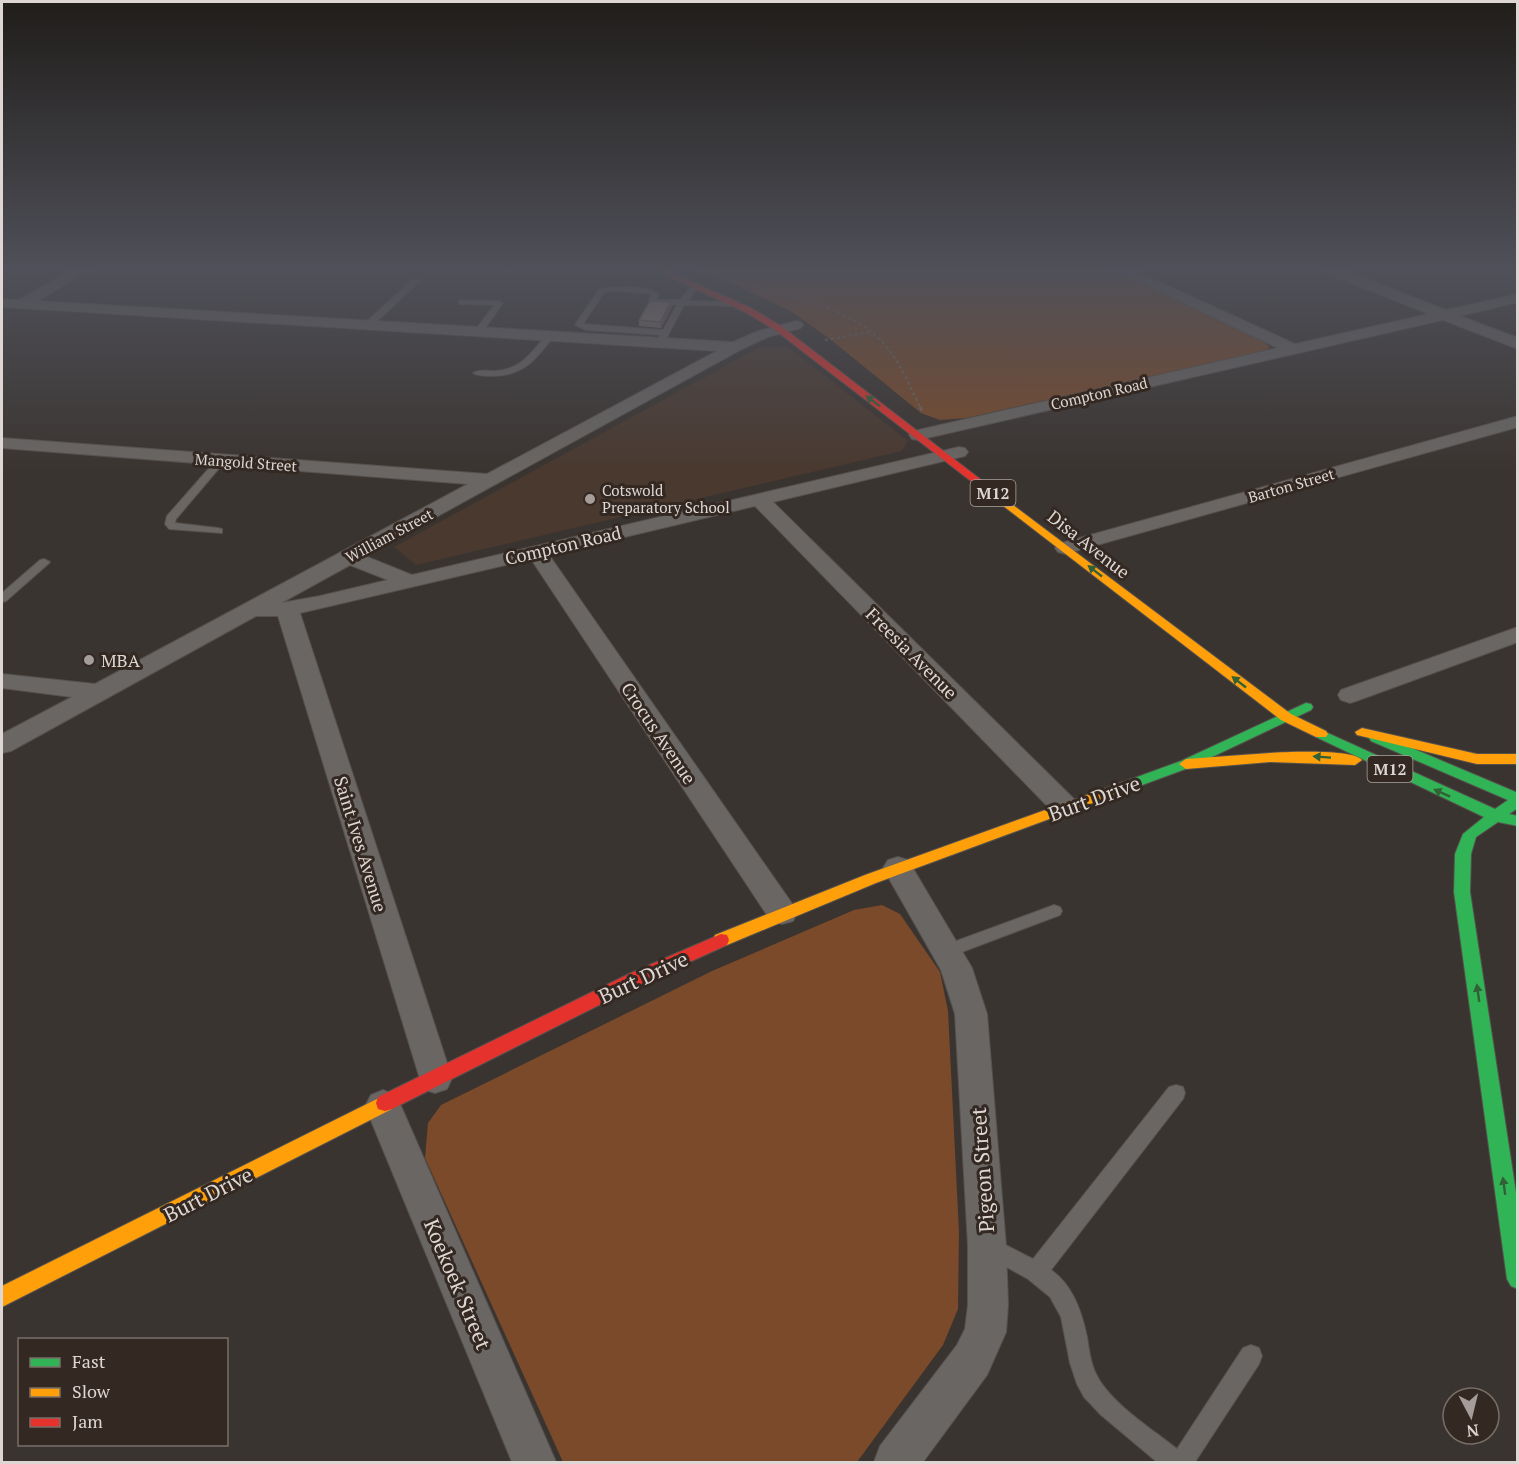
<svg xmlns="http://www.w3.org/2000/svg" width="1519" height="1464" font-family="'PT Serif',serif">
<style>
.built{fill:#49392f}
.green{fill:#7a4a2a}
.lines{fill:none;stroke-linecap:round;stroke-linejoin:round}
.lane-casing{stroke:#56514e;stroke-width:2}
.street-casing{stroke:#56514e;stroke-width:2}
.fast-casing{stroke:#56514e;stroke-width:2}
.slow-casing{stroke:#56514e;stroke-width:2}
.jam-casing{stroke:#56514e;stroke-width:2}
.path-far1{stroke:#6b6764;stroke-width:2;stroke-dasharray:3 3;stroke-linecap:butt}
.path{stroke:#6b6764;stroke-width:3;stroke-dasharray:4 4;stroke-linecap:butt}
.lane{fill:#6a6663;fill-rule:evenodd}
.street{fill:#6a6663;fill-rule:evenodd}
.fast{fill:#30b455;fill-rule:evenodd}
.slow{fill:#ff9f0a;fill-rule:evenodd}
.jam{fill:#e5322d;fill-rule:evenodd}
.wall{fill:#7e726b}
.shaded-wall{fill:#675d57}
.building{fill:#93857c;stroke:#675d57;stroke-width:1.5}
.oneway{fill:#326136}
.poi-dot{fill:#a59d99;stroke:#342922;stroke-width:2}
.labels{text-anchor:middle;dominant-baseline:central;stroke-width:6;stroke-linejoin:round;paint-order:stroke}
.far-street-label{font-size:15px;fill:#ded6d2;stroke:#342922}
.far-poi-label{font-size:15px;fill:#ded6d2;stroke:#342922;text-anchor:start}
.shield{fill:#342922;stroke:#aba29d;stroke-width:1.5}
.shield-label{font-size:16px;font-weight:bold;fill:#ded6d2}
.street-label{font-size:18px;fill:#ded6d2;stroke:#342922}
.poi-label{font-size:18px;fill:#ded6d2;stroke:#342922;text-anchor:start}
.near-street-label{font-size:21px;fill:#ded6d2;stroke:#342922}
</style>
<rect width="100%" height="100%" fill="#3a3430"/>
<!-- built -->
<path class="built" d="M760,347h28l120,94 -6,10 -486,114 -22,-18z"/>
<!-- green -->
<g class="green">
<path d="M690,268h420l153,73 7,6 -5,4 -299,67 -26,2 -19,-7 -91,-74 -38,-27 -52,-25z"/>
<path d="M882,905l18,9 40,58 8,39 11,221 -1,77 -15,36 -86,117h-294l-138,-304 3,-35 13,-18 271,-134 142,-61z"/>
</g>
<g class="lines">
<!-- lane casing -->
<g class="lane-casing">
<g id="lane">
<path d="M413,279l7,2 -49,46h-6v-4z"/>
<path d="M692,284l7,2 -11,15 45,1 4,2 -4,2 -49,-1 -19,36 -4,2 -4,-2 3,-6 -74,-5 -11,-5 24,-36c13,-2 51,-4 60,5l-3,6h24zM614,291l37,3 -3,10 29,1 -14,25 -80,-6 21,-31z"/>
<path d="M462,300l37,1 4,2 -22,31h-3l-4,-2 20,-27 -35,-1v-4z"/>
<path d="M547,334l7,2c-19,24 -30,40 -63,40 -6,0 -13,0 -18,-3 6,-4 15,-2 22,-2 26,-1 37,-19 52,-37z"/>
<path d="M221,457l5,3 -50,59 -1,4 43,5 4,1v4l-53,-4 -4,-5 2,-8 51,-58z"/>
<path d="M44,559l6,3 -2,2 -42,37 -4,1v-9l38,-33z"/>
<path d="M1054,905l6,2 2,4 -2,4 -114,43 -6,-1 -2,-5 2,-5z"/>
<path d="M1176,1085l7,2 2,6 -2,6 -132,171c22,15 31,42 36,67 2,12 3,25 9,37 13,28 56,55 81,75l66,-101 8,-3 8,3 3,8 -3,8 -64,98h-38l-56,-47 -17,-18 -7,-13 -7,-21 -9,-46 -11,-20 -22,-18 -43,-24 -3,-7 3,-7 7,-3 41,21 136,-172z"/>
</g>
</g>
<!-- street casing -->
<g class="street-casing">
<g id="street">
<path d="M75,268h17l-54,33 695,41 25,-11 38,-10 5,1 2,3 -2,3 -33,9 -28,13 -375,206 47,19 547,-128 6,1 3,4 -3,4 -192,46 303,299 4,7 -4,7 -10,3 -10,-3 -301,-309 -206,49 244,350 4,8 -4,8 -11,3 -11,-3 -240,-362 -231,54 152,465 -5,11 -12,4 -12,-4 -145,-473h-22l-245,135 -9,2v-19l70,-37 -70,-9v-14l93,10 373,-200 -466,-36v-10l485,36 230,-123 -715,-44v-8l17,1zM350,565l38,15 -68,16 -39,7z"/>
<path d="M1111,268h18l166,76 134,-30 -108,-43 -2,-3h19l108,42 72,-16v8l-58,14 58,22v11l-75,-29 -525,120 -6,-1 -3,-4 3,-4 6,-1 360,-82z"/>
<path d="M1518,416v11l-446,125 -7,2 -7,-2 -3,-4 3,-4z"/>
<path d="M1518,627v15l-159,58 -9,3 -9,-3 -3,-5 3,-5z"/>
<path d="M898,857l10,3 64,108 15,46 19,232 2,59 -2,27 -19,43 -64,87h-49l6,-16 77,-101 8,-16 3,-24v-59l-13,-232 -14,-44 -58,-102 5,-8z"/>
<path d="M383,1090l12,5 6,11 155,356h-44l-147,-356 6,-11z"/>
</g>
</g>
<!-- fast casing -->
<g class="fast-casing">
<g id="fast">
<path d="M1306,703l5,1 2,3 -2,3 -120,57 -68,25 -7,-5 2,-3 63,-23z"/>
<path d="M1321,730l174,79 13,-9 -137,-59 -2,-3 2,-3h10l137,58v15l-9,6 9,2v10l-20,-4 -22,15 -5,17 -1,38 48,314v83l-7,-3 -4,-7 -53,-387 1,-38 8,-20 21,-17 -168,-80 -2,-3z"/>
</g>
</g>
<!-- slow casing -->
<g class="slow-casing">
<g id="slow">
<path d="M997,493l294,221 35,17 2,3 -2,3h-10l-35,-17 -288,-222 -1,-2z"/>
<path d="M1362,728l115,26h41v10h-41l-120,-29 -2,-3z"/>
<path d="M1270,753c18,-1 82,-4 92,7l-7,5 -85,-3 -84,7 -7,-5 7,-5z"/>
<path d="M1123,782l7,5 -2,3 -252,93 -149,62 -6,1 -6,-1 -2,-5 2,-5 150,-60z"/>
<path d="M385,1095l7,2 2,6 -2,6 -390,198v-21z"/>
</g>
</g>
<!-- jam casing -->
<g class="jam-casing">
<g id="jam">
<path d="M650,268h10l91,40 30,18 221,170 -1,2h-8l-218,-168 -30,-18z"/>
<path d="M721,934l6,1 2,5 -2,5 -84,38 -251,126 -7,2 -7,-2 -2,-6 2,-6 253,-124z"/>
</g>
</g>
<!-- path-far1 -->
<g class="path-far1">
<path d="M734,281c47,13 118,25 151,64 16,18 25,42 36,64"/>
<path d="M825,340l46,-8"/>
</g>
<!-- path -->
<path class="path" d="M920,407l2,4"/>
<!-- lane -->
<use href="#lane" class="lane"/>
<!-- street -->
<use href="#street" class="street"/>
<!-- fast -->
<use href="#fast" class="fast"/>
<!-- slow -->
<use href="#slow" class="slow"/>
<!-- jam -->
<use href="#jam" class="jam"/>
</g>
<!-- wall -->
<path class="wall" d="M672,307l-11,21 -22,-2v-6z"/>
<!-- shaded-wall -->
<path class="shaded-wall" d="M671,302l1,5 -11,21 -1,-6z"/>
<!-- building -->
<path class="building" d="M650,301l21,1 -11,20 -21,-2z"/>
<!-- one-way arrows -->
<defs><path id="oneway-solid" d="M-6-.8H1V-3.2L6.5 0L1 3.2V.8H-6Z" transform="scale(1.5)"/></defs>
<g class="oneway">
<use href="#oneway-solid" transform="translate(873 401) rotate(-143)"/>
<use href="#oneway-solid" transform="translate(1095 571) rotate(-142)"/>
<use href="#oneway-solid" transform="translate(1239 682) rotate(-142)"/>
<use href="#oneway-solid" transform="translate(1322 757) rotate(-176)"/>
<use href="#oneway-solid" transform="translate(1442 793) rotate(-156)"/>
<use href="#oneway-solid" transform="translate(1478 993) rotate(-98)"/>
<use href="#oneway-solid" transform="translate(1504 1186) rotate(-98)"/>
</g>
<!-- sky -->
<linearGradient id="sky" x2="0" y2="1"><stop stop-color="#201d1a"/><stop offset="0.57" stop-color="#4f5059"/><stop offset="1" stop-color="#4f5059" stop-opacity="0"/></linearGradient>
<rect width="1519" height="473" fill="url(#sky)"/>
<!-- markers -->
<g class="poi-dot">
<circle cx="590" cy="499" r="6"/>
<circle cx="89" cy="660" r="6"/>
</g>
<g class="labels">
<!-- far-street labels -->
<g class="far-street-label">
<text transform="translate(1099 393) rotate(-13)">Compton Road</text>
<text transform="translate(246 462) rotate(4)">Mangold Street</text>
<text transform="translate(1291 485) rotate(-16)">Barton Street</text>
<text transform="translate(389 535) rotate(-28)">William Street</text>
</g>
<!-- far-poi labels -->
<g class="far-poi-label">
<text x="602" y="490">Cotswold<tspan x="602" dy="17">Preparatory School</tspan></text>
</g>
<!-- shield labels -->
<g class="shield">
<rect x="970.5" y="480" width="45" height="26" rx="4.5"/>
<rect x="1367.5" y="756" width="45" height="26" rx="4.5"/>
</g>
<g class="shield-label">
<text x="993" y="493">M12</text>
<text x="1390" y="769">M12</text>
</g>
<!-- street labels -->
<g class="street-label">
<text transform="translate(1089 544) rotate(38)">Disa Avenue</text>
<text transform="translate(563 545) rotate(-13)">Compton Road</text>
<text transform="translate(912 653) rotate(45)">Freesia Avenue</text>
<text transform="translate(659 733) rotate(56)">Crocus Avenue</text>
<text transform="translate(361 844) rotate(73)">Saint Ives Avenue</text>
</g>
<!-- poi labels -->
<g class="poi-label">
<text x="101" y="660">MBA</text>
</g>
<!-- near-street labels -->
<g class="near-street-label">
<text transform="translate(1094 798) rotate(-20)">Burt Drive</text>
<text transform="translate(643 977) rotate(-25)">Burt Drive</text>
<text transform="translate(982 1170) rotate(-94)">Pigeon Street</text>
<text transform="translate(208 1194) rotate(-27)">Burt Drive</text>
<text transform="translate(458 1284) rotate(67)">Koekoek Street</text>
</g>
</g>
<!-- border -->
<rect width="1519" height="1464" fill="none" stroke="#ded6d2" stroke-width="6"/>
<!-- legend -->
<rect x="18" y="1338" width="210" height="108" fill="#342922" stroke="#786e68" stroke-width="1.5"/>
<rect x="30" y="1358" width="30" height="9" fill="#30b455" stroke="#786e68" stroke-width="1.5"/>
<text x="72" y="1368" font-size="18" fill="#ded6d2">Fast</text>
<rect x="30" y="1388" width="30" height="9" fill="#ff9f0a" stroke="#786e68" stroke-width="1.5"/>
<text x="72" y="1398" font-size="18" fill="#ded6d2">Slow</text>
<rect x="30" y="1418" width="30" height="9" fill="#e5322d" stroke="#786e68" stroke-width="1.5"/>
<text x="72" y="1428" font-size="18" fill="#ded6d2">Jam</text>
<!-- north arrow -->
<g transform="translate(1471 1416) rotate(173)"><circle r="28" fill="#342922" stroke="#786e68" stroke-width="1.5"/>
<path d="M0-4.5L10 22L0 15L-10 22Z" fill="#a59d99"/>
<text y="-9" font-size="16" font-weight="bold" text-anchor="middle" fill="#ded6d2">N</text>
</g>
</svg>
